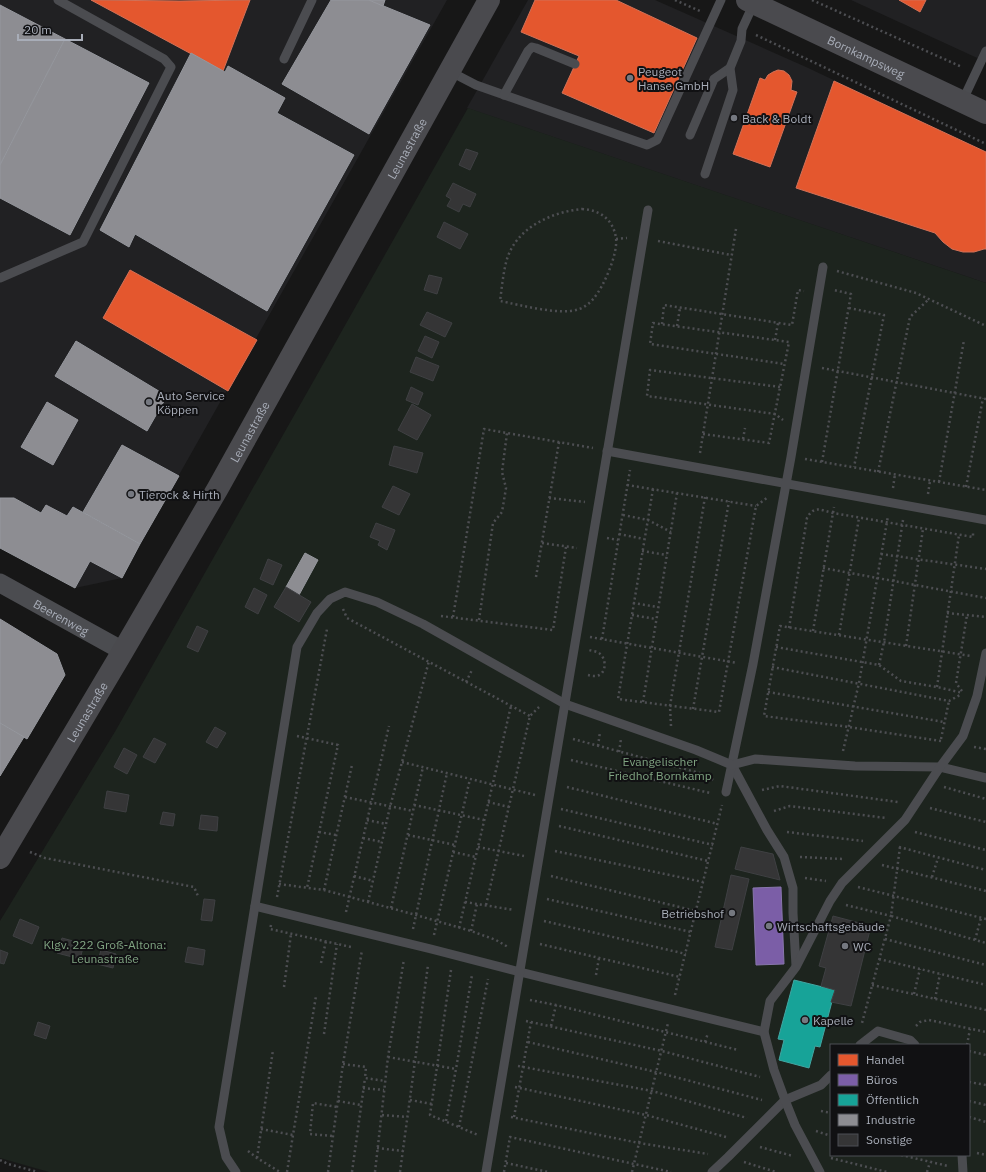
<svg xmlns="http://www.w3.org/2000/svg" width="986" height="1172" font-family="'IBM Plex Sans',sans-serif">
<style>
.built{fill:#212123}
.green{fill:#1d241e;fill-rule:evenodd}
.shops{fill:#e4572e;stroke:#d27157}
.offices{fill:#7b5ea7;stroke:#8876ac}
.public{fill:#17a398;stroke:#42a6a2}
.industry{fill:#8d8d92;stroke:#95979d}
.building{fill:#353536;stroke:#3f4043}
.lines{fill:none;stroke-linecap:round;stroke-linejoin:round}
.path{stroke:#4d4e52;stroke-width:2.5;stroke-dasharray:2 3;stroke-linecap:butt}
.lane{stroke:#4b4c50;stroke-width:9}
.street{stroke:#4b4c50;stroke-width:19}
.secondary{stroke:#4a4a4e;stroke-width:22}
.poi-dot{fill:#757880;stroke:#111113;stroke-width:1.5}
.labels{text-anchor:middle;dominant-baseline:central;stroke-width:4;stroke-linejoin:round;paint-order:stroke}
.street-label{font-size:12px;fill:#a8adb8;stroke:#111113}
.poi-label{font-size:12px;fill:#a8adb8;stroke:#111113;text-anchor:start}
.park-label{font-size:12px;fill:#7fa381;stroke:#111113}
</style>
<rect width="100%" height="100%" fill="#171717"/>
<!-- built -->
<g class="built">
<path d="M0,0h447l-307,544 -18,34 -47,10 -75,-40z"/>
<path d="M528,0h127l151,67 180,85v131l-519,-175z"/>
<path d="M851,0h135v62z"/>
</g>
<!-- green -->
<path class="green" d="M468,108l518,175v889h-937l-49,-14v-237l116,-191zM831,1045h138v110h-138z"/>
<!-- shops -->
<g class="shops">
<path d="M91,0l89,1 70,-1 -27,71z"/>
<path d="M535,0h81l81,38 -43,95 -92,-40 17,-37 -58,-24z"/>
<path d="M899,0h27l-6,12z"/>
<path d="M778,70l6,1 5,4 3,6 -1,9 6,2 -27,75 -37,-13 27,-76 5,2 3,-5 5,-3z"/>
<path d="M834,81l152,71v97h-2l-10,3h-11l-11,-3 -9,-7 -8,-9 -139,-45z"/>
<path d="M130,270l127,70 -29,51 -125,-73z"/>
</g>
<!-- offices -->
<path class="offices" d="M781,887l3,77 -28,1 -3,-77z"/>
<!-- public -->
<path class="public" d="M794,980l41,10 -15,57 -5,-1 -6,22 -30,-8 5,-20 -6,-1z"/>
<!-- industry -->
<g class="industry">
<path d="M331,0h38l61,25 -61,109 -87,-50z"/>
<path d="M369,0h16l-2,6z"/>
<path d="M0,5l65,34 -65,126z"/>
<path d="M65,39l84,44 -79,152 -70,-37v-33z"/>
<path d="M191,53l34,19 3,-6 57,32 -8,15 77,42 -87,156 -132,-77 -6,13 -29,-17z"/>
<path d="M76,341l91,55 -20,35 -92,-55z"/>
<path d="M47,402l31,18 -25,45 -32,-18z"/>
<path d="M122,445l57,31 -39,68 -57,-32z"/>
<path d="M0,498h14l27,15 5,-8 21,11 6,-9 67,37 -18,34 -32,-17 -15,27 -75,-40z"/>
<path d="M305,553l13,7 -19,35 -13,-8z"/>
<path d="M0,619l57,35 8,21 -38,64 -27,-16z"/>
<path d="M0,723l24,14 -24,39z"/>
</g>
<!-- building -->
<g class="building">
<path d="M466,149l12,4 -8,17 -11,-5z"/>
<path d="M453,183l23,11 -6,13 -7,-3 -4,8 -12,-6 4,-7 -5,-3z"/>
<path d="M444,222l24,12 -8,15 -23,-12z"/>
<path d="M429,275l13,3 -5,16 -13,-4z"/>
<path d="M427,312l25,11 -7,14 -25,-12z"/>
<path d="M425,336l14,6 -7,16 -14,-7z"/>
<path d="M416,357l23,9 -6,15 -23,-9z"/>
<path d="M411,387l12,6 -5,12 -12,-5z"/>
<path d="M412,404l19,11 -14,25 -19,-10z"/>
<path d="M394,446l29,7 -6,20 -28,-8z"/>
<path d="M393,486l17,8 -11,21 -17,-8z"/>
<path d="M376,523l19,7 -8,20 -9,-5 2,-4 -10,-4z"/>
<path d="M268,559l14,6 -9,20 -13,-6z"/>
<path d="M286,587l25,15 -12,20 -25,-15z"/>
<path d="M254,588l13,7 -9,19 -13,-7z"/>
<path d="M197,626l11,5 -10,21 -11,-5z"/>
<path d="M215,727l11,6 -9,15 -11,-6z"/>
<path d="M154,738l12,6 -11,19 -12,-6z"/>
<path d="M124,748l13,7 -10,19 -13,-7z"/>
<path d="M107,791l22,4 -3,17 -22,-4z"/>
<path d="M163,812l12,2 -2,12 -13,-2z"/>
<path d="M201,815l17,2 -1,14 -18,-2z"/>
<path d="M741,847l32,7 7,26 -45,-11z"/>
<path d="M731,875l18,4 -17,71 -17,-3z"/>
<path d="M204,899l11,1 -3,21 -11,-1z"/>
<path d="M833,916l38,10 -20,80 -20,-4 4,-12 -14,-4 5,-18 -7,-2z"/>
<path d="M20,919l19,8 -7,17 -19,-8z"/>
<path d="M62,938l22,6 -4,15 -23,-6z"/>
<path d="M188,947l17,3 -2,15 -18,-3z"/>
<path d="M0,950l8,3 -4,11 -4,-1z"/>
<path d="M101,950l15,4 -3,14 -16,-4z"/>
<path d="M38,1022l12,4 -4,13 -12,-4z"/>
</g>
<g class="lines">
<!-- path -->
<g class="path">
<path d="M675,0l25,11"/>
<path d="M812,0l150,67"/>
<path d="M756,35l230,109"/>
<path d="M582,209c18,1 31,10 34,29 2,16 -12,48 -22,60 -4,5 -9,9 -15,11 -19,7 -58,-4 -79,-8 2,-14 3,-28 7,-42 10,-32 45,-47 75,-50z"/>
<path d="M616,239l11,-1"/>
<path d="M658,241l73,14"/>
<path d="M837,271l79,22 70,33"/>
<path d="M849,308l35,7 -30,152"/>
<path d="M662,324l2,-19 128,20 6,-35 6,1"/>
<path d="M677,326l3,-18"/>
<path d="M775,340l3,-17"/>
<path d="M822,368l164,31"/>
<path d="M780,387l-130,-17 -3,26 128,18 8,6"/>
<path d="M703,434l66,9 20,-101 -136,-19 -3,21 134,20"/>
<path d="M743,439l2,-11"/>
<path d="M700,453l36,-224"/>
<path d="M805,459l181,31"/>
<path d="M822,462l29,-168 -17,-4"/>
<path d="M878,472l32,-155 19,-18"/>
<path d="M939,482l25,-142"/>
<path d="M627,485l129,21"/>
<path d="M966,487l17,-89"/>
<path d="M893,488l2,-14"/>
<path d="M653,489l-35,210 101,13 37,-206 12,-9"/>
<path d="M928,494l2,-13"/>
<path d="M549,498l36,4"/>
<path d="M623,515l25,5 23,12"/>
<path d="M619,534l25,5"/>
<path d="M607,538l11,2"/>
<path d="M542,543l35,5"/>
<path d="M642,551l25,4"/>
<path d="M881,554l105,15"/>
<path d="M823,568l163,30"/>
<path d="M536,577l23,-135"/>
<path d="M633,603l25,4"/>
<path d="M343,609l4,9 183,98"/>
<path d="M947,613l39,4"/>
<path d="M632,615l24,4"/>
<path d="M441,616l112,14 13,-83"/>
<path d="M453,617l31,-188 109,19"/>
<path d="M479,620l14,-97 9,-11 4,-24 -4,-16 5,-39"/>
<path d="M789,628l18,-110c7,-13 14,-8 26,-5l140,24v-4"/>
<path d="M813,631l21,-124"/>
<path d="M839,635l20,-117"/>
<path d="M590,637l147,26"/>
<path d="M602,639l28,-169"/>
<path d="M906,646l17,-117"/>
<path d="M776,647l103,18 22,16 36,6 26,6"/>
<path d="M879,665l5,-23 19,-122"/>
<path d="M772,667l177,34 11,-6"/>
<path d="M588,675c4,1 9,2 13,-1 6,-6 4,-17 -2,-21 -3,-2 -7,-2 -10,-3"/>
<path d="M466,682l6,-12"/>
<path d="M937,687l22,-152"/>
<path d="M962,691l-6,-8 11,-68"/>
<path d="M768,692l176,30"/>
<path d="M643,702l34,-209"/>
<path d="M693,709l36,-208"/>
<path d="M671,726l-1,-20 35,-209"/>
<path d="M297,736l41,9 -31,143"/>
<path d="M573,739l134,36 6,5"/>
<path d="M941,739l8,-38"/>
<path d="M941,741l-92,-14 -85,-11 16,-90 191,30"/>
<path d="M598,746l2,-14"/>
<path d="M974,747l12,2"/>
<path d="M843,751l16,-68 29,-167"/>
<path d="M619,752l2,-13"/>
<path d="M571,760l139,33"/>
<path d="M402,762l133,33"/>
<path d="M567,787l151,37"/>
<path d="M944,787l42,12"/>
<path d="M762,790l18,-4 118,16"/>
<path d="M345,797l68,14"/>
<path d="M488,802l21,5"/>
<path d="M414,805l70,15"/>
<path d="M930,808l56,14"/>
<path d="M561,809l152,36"/>
<path d="M774,811l16,-5 96,12"/>
<path d="M367,820l19,4"/>
<path d="M559,826l149,35"/>
<path d="M319,832l17,3"/>
<path d="M787,832l76,9"/>
<path d="M915,832l71,18"/>
<path d="M408,835l47,10"/>
<path d="M363,838l19,4"/>
<path d="M478,847l46,9"/>
<path d="M899,847l87,23"/>
<path d="M900,847l-9,69 95,27"/>
<path d="M555,851l148,31"/>
<path d="M30,852l15,6 149,29 4,9"/>
<path d="M453,852l23,5"/>
<path d="M800,857l43,2"/>
<path d="M882,865l104,26"/>
<path d="M354,876l19,5"/>
<path d="M551,876l145,35"/>
<path d="M932,877l6,-19"/>
<path d="M805,878l21,3"/>
<path d="M279,884l45,6 92,25 55,16 25,9 12,7"/>
<path d="M858,887l128,32"/>
<path d="M324,890l28,-125"/>
<path d="M277,897l50,-268"/>
<path d="M547,899l144,33"/>
<path d="M368,902l22,-95 39,-146"/>
<path d="M465,902l49,8"/>
<path d="M486,905l44,-189 9,-9"/>
<path d="M846,905l45,11 -29,107"/>
<path d="M391,908l32,-141"/>
<path d="M346,912l43,-186"/>
<path d="M544,921l142,33"/>
<path d="M271,925l-1,4 81,18"/>
<path d="M459,928l52,-222"/>
<path d="M413,929l34,-156"/>
<path d="M471,931l6,-27"/>
<path d="M434,935l36,-156"/>
<path d="M885,939l101,26"/>
<path d="M975,940l6,-22"/>
<path d="M540,944l140,33"/>
<path d="M879,959l107,26"/>
<path d="M321,963l5,-22"/>
<path d="M451,970l-21,145 48,20"/>
<path d="M596,975l3,-17"/>
<path d="M872,985l114,25"/>
<path d="M284,987l7,-53"/>
<path d="M914,994l6,-25"/>
<path d="M675,995l47,-190"/>
<path d="M935,999l5,-25"/>
<path d="M530,1000l26,5 182,45"/>
<path d="M526,1021l136,30 98,26"/>
<path d="M551,1026l5,-21"/>
<path d="M916,1026l4,-4 9,-2 57,12"/>
<path d="M324,1034l13,-90"/>
<path d="M528,1042l128,30 106,28"/>
<path d="M705,1042l3,-9"/>
<path d="M967,1045l3,-16"/>
<path d="M969,1051l17,4"/>
<path d="M388,1057l68,12"/>
<path d="M343,1064l23,3 -1,11 20,3"/>
<path d="M518,1066l134,25 95,27"/>
<path d="M969,1082l17,3"/>
<path d="M515,1087l131,28 80,22"/>
<path d="M363,1088l21,2"/>
<path d="M410,1100l22,4"/>
<path d="M338,1101l23,4"/>
<path d="M969,1101l17,4"/>
<path d="M821,1111l10,2"/>
<path d="M382,1115l25,2"/>
<path d="M511,1117l128,26 69,11"/>
<path d="M514,1117l17,-95"/>
<path d="M969,1117l17,5"/>
<path d="M446,1121l10,-52 16,-94"/>
<path d="M459,1127l29,-148"/>
<path d="M261,1129l32,6"/>
<path d="M816,1131l15,5"/>
<path d="M332,1136l-22,-2 3,-31 24,4"/>
<path d="M760,1147l33,9"/>
<path d="M377,1148l26,3"/>
<path d="M248,1151l9,7 23,14"/>
<path d="M977,1153l9,2"/>
<path d="M901,1155l47,11"/>
<path d="M257,1158l16,-108"/>
<path d="M831,1158l56,14"/>
<path d="M0,1160l8,4 30,8"/>
<path d="M744,1162l32,10"/>
<path d="M506,1163l42,9"/>
<path d="M287,1172l6,-37 23,-139"/>
<path d="M328,1172l15,-108 19,-114"/>
<path d="M352,1172l13,-94"/>
<path d="M375,1172l13,-115 16,-98"/>
<path d="M400,1172l28,-207"/>
<path d="M504,1172l6,-35 161,35"/>
<path d="M632,1172l36,-149"/>
<path d="M927,1172l3,-10"/>
</g>
<!-- lane -->
<g class="lane">
<path d="M284,59l28,-59"/>
<path d="M449,71l27,14 171,60 10,-5 64,-140"/>
<path d="M504,95l24,-44 4,-4 4,1 39,16"/>
<path d="M962,102l24,-51"/>
<path d="M690,135l24,-56 16,-11"/>
<path d="M705,174l28,-84 -3,-22 11,-27 1,-12 12,-26"/>
<path d="M0,278l83,-36 88,-175 -7,-8 -106,-59"/>
<path d="M607,451l379,69"/>
<path d="M732,765l35,65 17,27 9,31v25l3,53"/>
<path d="M726,792l27,-128 38,-207 32,-190"/>
<path d="M255,906l176,43 89,23 244,60"/>
<path d="M860,1045l18,-14 32,9 5,5"/>
<path d="M962,1155l1,17"/>
<path d="M236,1172l-10,-15 -7,-30 78,-480 20,-34 13,-14 15,-7 32,10 46,22 142,80 131,46 36,15 23,-6 100,7 85,1 46,11"/>
<path d="M486,1172l162,-962"/>
<path d="M712,1172l16,-15 57,-57 36,-15 10,-10"/>
<path d="M820,1172l-25,-47 -10,-25 -11,-30 -10,-38 6,-31 26,-34 34,-66 12,-18 63,-63 35,-53 23,-31 14,-40 9,-43"/>
</g>
<!-- street -->
<path class="street" id="s1" d="M0,583l123,68"/>
<!-- secondary -->
<g class="secondary">
<path id="s2" d="M747,0l239,113"/>
<path id="s3" d="M0,858l123,-207 95,-163 271,-488"/>
</g>
</g>
<!-- markers -->
<g class="poi-dot">
<circle cx="630" cy="78" r="4"/>
<circle cx="734" cy="118" r="4"/>
<circle cx="149" cy="402" r="4"/>
<circle cx="131" cy="494" r="4"/>
<circle cx="732" cy="913" r="4"/>
<circle cx="769" cy="926" r="4"/>
<circle cx="845" cy="946" r="4"/>
<circle cx="805" cy="1020" r="4"/>
</g>
<g class="labels">
<!-- street labels -->
<g class="street-label">
<text stroke="none"><textPath href="#s2" startOffset="132">Bornkampsweg</textPath></text>
<text stroke="none"><textPath href="#s3" startOffset="818">Leunastraße</textPath></text>
<text stroke="none"><textPath href="#s3" startOffset="494">Leunastraße</textPath></text>
<text stroke="none"><textPath href="#s1" startOffset="70">Beerenweg</textPath></text>
<text stroke="none"><textPath href="#s3" startOffset="170">Leunastraße</textPath></text>
</g>
<!-- poi labels -->
<g class="poi-label">
<text x="638" y="71">Peugeot<tspan x="638" dy="14">Hanse GmbH</tspan></text>
<text x="742" y="118">Back &amp; Boldt</text>
<text x="157" y="395">Auto Service<tspan x="157" dy="14">Köppen</tspan></text>
<text x="139" y="494">Tierock &amp; Hirth</text>
<text x="724" y="913" text-anchor="end">Betriebshof</text>
<text x="777" y="926">Wirtschaftsgebäude</text>
<text x="853" y="946">WC</text>
<text x="813" y="1020">Kapelle</text>
</g>
<!-- park labels -->
<g class="park-label">
<text x="660" y="761">Evangelischer<tspan x="660" dy="14">Friedhof Bornkamp</tspan></text>
<text x="105" y="944">Klgv. 222 Groß-Altona:<tspan x="105" dy="14">Leunastraße</tspan></text>
</g>
</g>
<!-- legend -->
<rect x="830" y="1044" width="140" height="112" fill="#111113" stroke="#4d4f55"/>
<rect x="838" y="1054" width="20" height="12" fill="#e4572e" stroke="#4d4f55"/>
<text x="866" y="1064" font-size="12" fill="#a8adb8">Handel</text>
<rect x="838" y="1074" width="20" height="12" fill="#7b5ea7" stroke="#4d4f55"/>
<text x="866" y="1084" font-size="12" fill="#a8adb8">Büros</text>
<rect x="838" y="1094" width="20" height="12" fill="#17a398" stroke="#4d4f55"/>
<text x="866" y="1104" font-size="12" fill="#a8adb8">Öffentlich</text>
<rect x="838" y="1114" width="20" height="12" fill="#8d8d92" stroke="#4d4f55"/>
<text x="866" y="1124" font-size="12" fill="#a8adb8">Industrie</text>
<rect x="838" y="1134" width="20" height="12" fill="#353536" stroke="#4d4f55"/>
<text x="866" y="1144" font-size="12" fill="#a8adb8">Sonstige</text>
<!-- scale -->
<path d="M18 34v6h64v-6" fill="none" stroke="#a8adb8" stroke-width="2"/>
<text x="24" y="34" font-size="12" fill="#a8adb8" stroke="#111113" stroke-width="3" paint-order="stroke">20 m</text>
</svg>
